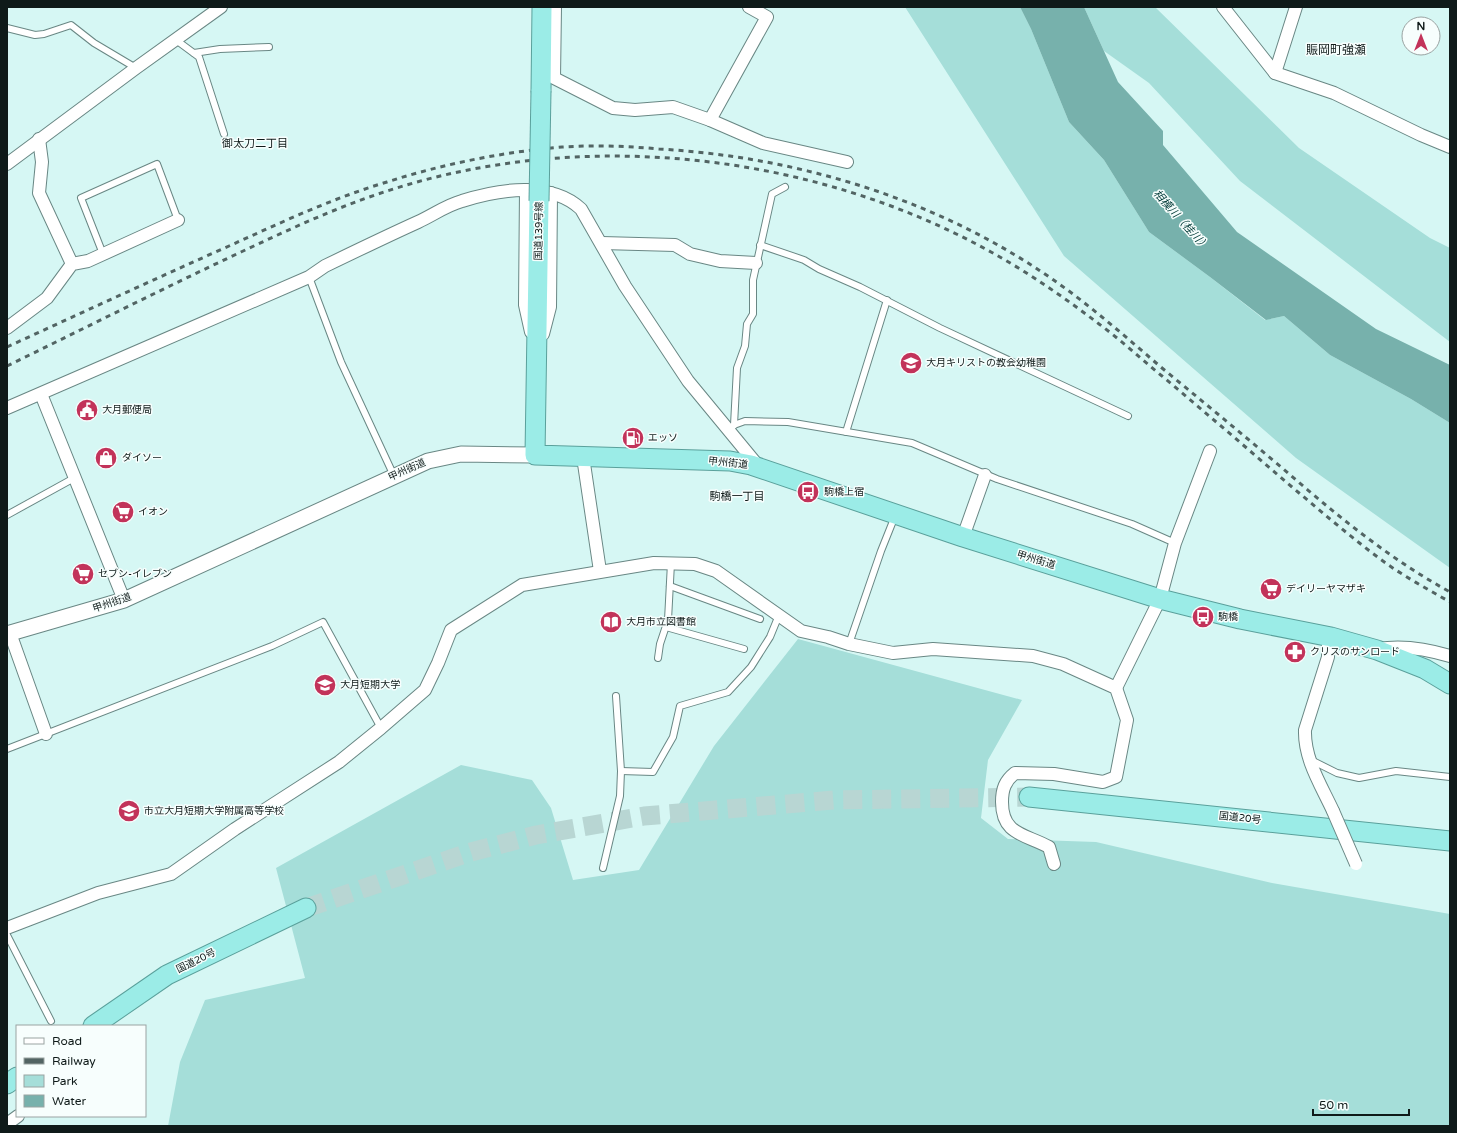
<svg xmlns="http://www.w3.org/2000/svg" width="1457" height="1133" font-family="'Varela Round','Noto Sans JP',sans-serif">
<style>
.green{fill:#a5ded9}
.water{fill:#77b1ac}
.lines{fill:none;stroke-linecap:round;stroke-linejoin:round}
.trunk-tunnel{stroke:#b8d6d3;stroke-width:19;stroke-dasharray:19 10;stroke-linecap:butt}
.service-casing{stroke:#698784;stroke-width:8}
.minor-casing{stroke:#698784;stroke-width:14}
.tertiary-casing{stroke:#698784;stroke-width:17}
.trunk-casing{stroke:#5aa09b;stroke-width:21}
.service{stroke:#fff;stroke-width:6}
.minor{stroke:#fff;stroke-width:12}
.tertiary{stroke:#fff;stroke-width:15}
.trunk{stroke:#9bece7;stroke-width:19}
.rail{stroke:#526463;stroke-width:3;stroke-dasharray:5 5;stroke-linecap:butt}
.minor-bridge-casing{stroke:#698784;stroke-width:14;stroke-linecap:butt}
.trunk-bridge-casing{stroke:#5aa09b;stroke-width:21;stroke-linecap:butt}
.minor-bridge{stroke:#fff;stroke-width:12}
.trunk-bridge{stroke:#9bece7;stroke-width:19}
.labels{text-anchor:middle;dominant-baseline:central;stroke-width:3;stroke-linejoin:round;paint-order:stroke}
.street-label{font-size:10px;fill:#0f1a19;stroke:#f7fefd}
.poi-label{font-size:10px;fill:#0f1a19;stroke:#f7fefd;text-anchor:start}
.neighbourhood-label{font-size:11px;fill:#0f1a19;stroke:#f7fefd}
.water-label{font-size:11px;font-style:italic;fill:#003a37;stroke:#f7fefd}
.quarter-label{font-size:12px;fill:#0f1a19;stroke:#f7fefd}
</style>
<rect width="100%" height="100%" fill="#d6f7f4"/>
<!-- green -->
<g class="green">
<path d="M905,7h115l11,22 38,93 35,38 45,72 61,45 55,43 19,-4 46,39 81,44 39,24v145l-154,-110 -232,-202z"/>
<path d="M1084,7h71l144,141 131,90 20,10v94l-210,-161 -91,-98 -45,-32z"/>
<path d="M798,639l224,61 -34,60 -7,58 27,21 88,3 176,41 178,31v212h-1282l12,-64 25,-62 100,-22 -29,-110 185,-103 71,15 19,28 22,72 66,-10 75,-124z"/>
</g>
<!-- water -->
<path class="water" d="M1020,7h64l34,75 45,49v14l74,87 139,97 74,36v58l-39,-24 -81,-44 -46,-39 -18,4 -56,-43 -61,-45 -45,-72 -35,-38 -38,-93z"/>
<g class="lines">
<!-- trunk-tunnel -->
<path class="trunk-tunnel" d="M306,908l165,-56 65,-17 108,-19 190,-16 195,-3"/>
<!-- service casing -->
<g class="service-casing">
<g id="service">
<path d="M7,28l28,7 9,-1 27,-9 23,18 42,25"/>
<path d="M176,40l23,17 25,77"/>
<path d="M194,53l26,-4 49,-2"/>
<path d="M760,245l44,15 15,9 41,18 80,41 188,88"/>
<path d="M103,254l-22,-56 76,-34 21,56"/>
<path d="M309,277l32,85 53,114"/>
<path d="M734,425l3,-57 8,-22 2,-22 6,-10v-34l19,-86 13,-7"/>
<path d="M729,431l5,-6 11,-4 43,1 124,21 85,36 135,45 43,19"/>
<path d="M846,432l41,-132"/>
<path d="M7,515l69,-38"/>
<path d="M670,586l90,33"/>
<path d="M666,627l78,22"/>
<path d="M849,644l32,-93 14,-35"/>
<path d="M658,658l2,-14 8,-24 3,-57"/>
<path d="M7,749l265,-103 51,-24 58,106"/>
<path d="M1311,760l26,13 22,5 37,-7 54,6"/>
<path d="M621,771l32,1 20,-35 7,-31 48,-14 23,-25 19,-30 9,-22"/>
<path d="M603,868l17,-72 1,-25 -5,-75"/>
<path d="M7,935l44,86"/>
</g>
</g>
<!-- minor casing -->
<g class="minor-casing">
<g id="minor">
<path d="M555,7l-1,71 59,30 22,2 38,-3 37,13 53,23 84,19"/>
<path d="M1223,7l52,66 59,20 87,42 29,12"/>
<path d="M1275,73l21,-66"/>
<path d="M710,120l57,-103 -18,-10"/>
<path d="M39,139l3,23 -3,31 33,71"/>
<path d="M7,164l129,-96 85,-61"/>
<path d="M526,190l-1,115 6,27"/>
<path d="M602,243l73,2 15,9 30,7 36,2"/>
<path d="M7,328l40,-30 25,-34 16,-3 90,-41"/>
<path d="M543,334l7,-27 1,-114"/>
<path d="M41,394l83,206"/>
<path d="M7,408l302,-131 16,-11c31,-15 62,-30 93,-44 15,-7 29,-17 44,-21 37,-12 89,-20 119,8l44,77 63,95 71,86"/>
<path d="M583,457l17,114"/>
<path d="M963,537l22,-62"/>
<path d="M10,633l36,101"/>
<path d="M1331,637l-3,9v11l-23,73c-1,29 16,55 28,81"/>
<path d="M1378,649c24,-4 49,0 72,7"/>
<path d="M1116,688l44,-89 15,-56 35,-92"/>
<path d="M7,928l91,-35 73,-19 64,-45 104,-67 42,-34 44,-38 13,-27 13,-33 71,-45 132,-22 41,1 21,7 85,60 27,6 21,7 44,9 40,-4 100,7 30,8 53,24 11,32 -11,57 -13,5 -49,-8 -39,-1c-10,8 -13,16 -13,29 0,33 23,32 47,45l5,17"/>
<path d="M7,1124l11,-8"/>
</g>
</g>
<!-- tertiary casing -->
<g class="tertiary-casing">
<path id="tertiary" d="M7,634l117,-34 304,-139 33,-7 74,1"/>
</g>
<!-- trunk casing -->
<g class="trunk-casing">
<g id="trunk">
<path d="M541,91l1,-84"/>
<path d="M539,201l-4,254 195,6 21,4 212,72 197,62 80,20 91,18 46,13 48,19 25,15"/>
<path d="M1029,797l421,44"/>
<path d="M93,1026l74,-51 139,-67"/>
<path d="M7,1084l10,-7"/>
</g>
</g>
<!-- service -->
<use href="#service" class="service"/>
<!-- minor -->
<use href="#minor" class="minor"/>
<!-- tertiary -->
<use href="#tertiary" class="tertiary"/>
<!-- trunk -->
<use href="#trunk" class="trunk"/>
<!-- rail -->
<g class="rail">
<path d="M7,347c74,-34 148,-68 222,-101 51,-23 104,-48 158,-64 56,-18 116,-30 175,-35 32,-2 65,-1 97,2 140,8 281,51 396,132 37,26 72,57 107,87 40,33 79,65 119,99 53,46 107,91 169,125"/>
<path d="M7,366c78,-38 155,-77 234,-114 47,-22 94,-44 143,-60 196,-65 427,-40 607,60 38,21 74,46 108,72 22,16 42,35 63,52 44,37 87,74 130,111 31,26 62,53 95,77 20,14 42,26 63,38"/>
</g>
<!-- minor-bridge casing -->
<g class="minor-bridge-casing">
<path id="minor-bridge" d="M1333,811l23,53"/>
</g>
<!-- trunk-bridge casing -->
<g class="trunk-bridge-casing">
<path id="trunk-bridge" d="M539,201l2,-110"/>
</g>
<!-- minor-bridge -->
<use href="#minor-bridge" class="minor-bridge"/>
<!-- trunk-bridge -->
<use href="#trunk-bridge" class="trunk-bridge"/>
</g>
<!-- icons -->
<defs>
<g id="school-disc" transform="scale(1.15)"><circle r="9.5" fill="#c2335a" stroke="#f7fefd"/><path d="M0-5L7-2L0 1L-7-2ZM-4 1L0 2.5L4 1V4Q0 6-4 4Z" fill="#fff"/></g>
<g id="civic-disc" transform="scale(1.15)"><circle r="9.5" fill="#c2335a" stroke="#f7fefd"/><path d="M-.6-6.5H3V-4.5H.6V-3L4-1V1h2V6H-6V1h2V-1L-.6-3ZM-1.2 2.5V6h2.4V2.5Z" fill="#fff"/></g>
<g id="fuel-disc" transform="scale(1.15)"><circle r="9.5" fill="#c2335a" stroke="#f7fefd"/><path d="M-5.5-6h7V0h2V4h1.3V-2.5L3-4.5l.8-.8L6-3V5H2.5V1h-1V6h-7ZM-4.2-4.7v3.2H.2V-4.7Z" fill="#fff"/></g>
<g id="shop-disc" transform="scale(1.15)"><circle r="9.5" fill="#c2335a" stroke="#f7fefd"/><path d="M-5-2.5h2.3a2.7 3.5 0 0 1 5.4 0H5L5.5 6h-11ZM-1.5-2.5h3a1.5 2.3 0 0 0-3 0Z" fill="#fff"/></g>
<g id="bus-disc" transform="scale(1.15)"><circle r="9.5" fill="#c2335a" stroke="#f7fefd"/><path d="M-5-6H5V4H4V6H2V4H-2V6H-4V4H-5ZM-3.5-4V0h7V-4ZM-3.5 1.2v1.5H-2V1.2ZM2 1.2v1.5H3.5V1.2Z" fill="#fff"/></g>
<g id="supermarket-disc" transform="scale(1.15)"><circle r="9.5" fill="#c2335a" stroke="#f7fefd"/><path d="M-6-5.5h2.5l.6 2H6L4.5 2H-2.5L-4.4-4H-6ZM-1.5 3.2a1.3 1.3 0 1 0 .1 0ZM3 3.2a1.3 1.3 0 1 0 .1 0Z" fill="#fff"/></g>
<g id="library-disc" transform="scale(1.15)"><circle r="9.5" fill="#c2335a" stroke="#f7fefd"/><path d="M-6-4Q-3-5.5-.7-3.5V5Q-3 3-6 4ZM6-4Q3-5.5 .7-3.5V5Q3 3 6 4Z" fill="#fff"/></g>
<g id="pharmacy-disc" transform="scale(1.15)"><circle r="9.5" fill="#c2335a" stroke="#f7fefd"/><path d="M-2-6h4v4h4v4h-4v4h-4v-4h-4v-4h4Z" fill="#fff"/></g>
<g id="university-disc" transform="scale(1.15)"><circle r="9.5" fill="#c2335a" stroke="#f7fefd"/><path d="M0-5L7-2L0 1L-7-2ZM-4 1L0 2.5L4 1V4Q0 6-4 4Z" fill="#fff"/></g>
</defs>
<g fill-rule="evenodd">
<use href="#school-disc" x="911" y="363"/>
<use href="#civic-disc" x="87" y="410"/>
<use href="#fuel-disc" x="633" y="438"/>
<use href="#shop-disc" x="106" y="458"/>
<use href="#bus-disc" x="808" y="492"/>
<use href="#supermarket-disc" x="123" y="512"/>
<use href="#supermarket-disc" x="83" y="574"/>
<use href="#supermarket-disc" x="1271" y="589"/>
<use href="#bus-disc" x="1203" y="617"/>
<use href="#library-disc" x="611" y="622"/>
<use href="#pharmacy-disc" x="1295" y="652"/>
<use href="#university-disc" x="325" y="685"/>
<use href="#school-disc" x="129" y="811"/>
</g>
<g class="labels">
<!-- street labels -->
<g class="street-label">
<text transform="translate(539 231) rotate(-89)">国道139号線</text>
<text transform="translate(728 463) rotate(6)">甲州街道</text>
<text transform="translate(407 470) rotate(-24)">甲州街道</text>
<text transform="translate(1036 560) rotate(17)">甲州街道</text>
<text transform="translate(112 603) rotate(-19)">甲州街道</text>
<text transform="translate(1240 818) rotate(6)">国道20号</text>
<text transform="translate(196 961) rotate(-26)">国道20号</text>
</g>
<!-- poi labels -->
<g class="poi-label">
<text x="926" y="363">大月キリストの教会幼稚園</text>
<text x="102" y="410">大月郵便局</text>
<text x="648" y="438">エッソ</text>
<text x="122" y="458">ダイソー</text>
<text x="824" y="492">駒橋上宿</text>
<text x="138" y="512">イオン</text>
<text x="98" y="574">セブン-イレブン</text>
<text x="1286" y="589">デイリーヤマザキ</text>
<text x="1218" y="617">駒橋</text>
<text x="626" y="622">大月市立図書館</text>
<text x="1310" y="652">クリスのサンロード</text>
<text x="340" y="685">大月短期大学</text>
<text x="144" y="811">市立大月短期大学附属高等学校</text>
</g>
<!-- neighbourhood labels -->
<g class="neighbourhood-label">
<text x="255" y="143">御太刀二丁目</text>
<text x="737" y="496">駒橋一丁目</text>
</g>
<!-- water labels -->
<g class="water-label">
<text transform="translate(1181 220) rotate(48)">相模川（桂川）</text>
</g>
<!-- quarter labels -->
<g class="quarter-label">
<text x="1336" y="50">賑岡町強瀬</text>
</g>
</g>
<!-- border -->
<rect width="1457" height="1133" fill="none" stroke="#0f1a19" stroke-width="16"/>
<!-- legend -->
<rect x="16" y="1025" width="130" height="92" fill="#f7fefd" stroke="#9aa3a2"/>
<rect x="24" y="1038" width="20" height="6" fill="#ffffff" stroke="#9aa3a2"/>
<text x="52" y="1045" font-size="12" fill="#0f1a19">Road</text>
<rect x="24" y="1058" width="20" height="6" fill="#526463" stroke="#9aa3a2"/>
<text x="52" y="1065" font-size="12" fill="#0f1a19">Railway</text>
<rect x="24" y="1075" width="20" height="12" fill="#a5ded9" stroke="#9aa3a2"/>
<text x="52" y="1085" font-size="12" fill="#0f1a19">Park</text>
<rect x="24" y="1095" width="20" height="12" fill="#77b1ac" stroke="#9aa3a2"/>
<text x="52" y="1105" font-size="12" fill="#0f1a19">Water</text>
<!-- north arrow -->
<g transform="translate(1421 36)"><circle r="19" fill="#f7fefd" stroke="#9aa3a2"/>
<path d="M0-3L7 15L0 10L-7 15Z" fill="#c2335a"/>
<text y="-6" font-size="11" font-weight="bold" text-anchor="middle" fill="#0f1a19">N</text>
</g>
<!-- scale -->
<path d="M1313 1109v6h96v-6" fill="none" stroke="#0f1a19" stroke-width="2"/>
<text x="1319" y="1109" font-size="12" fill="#0f1a19" stroke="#f7fefd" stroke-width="3" paint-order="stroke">50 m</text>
</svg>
